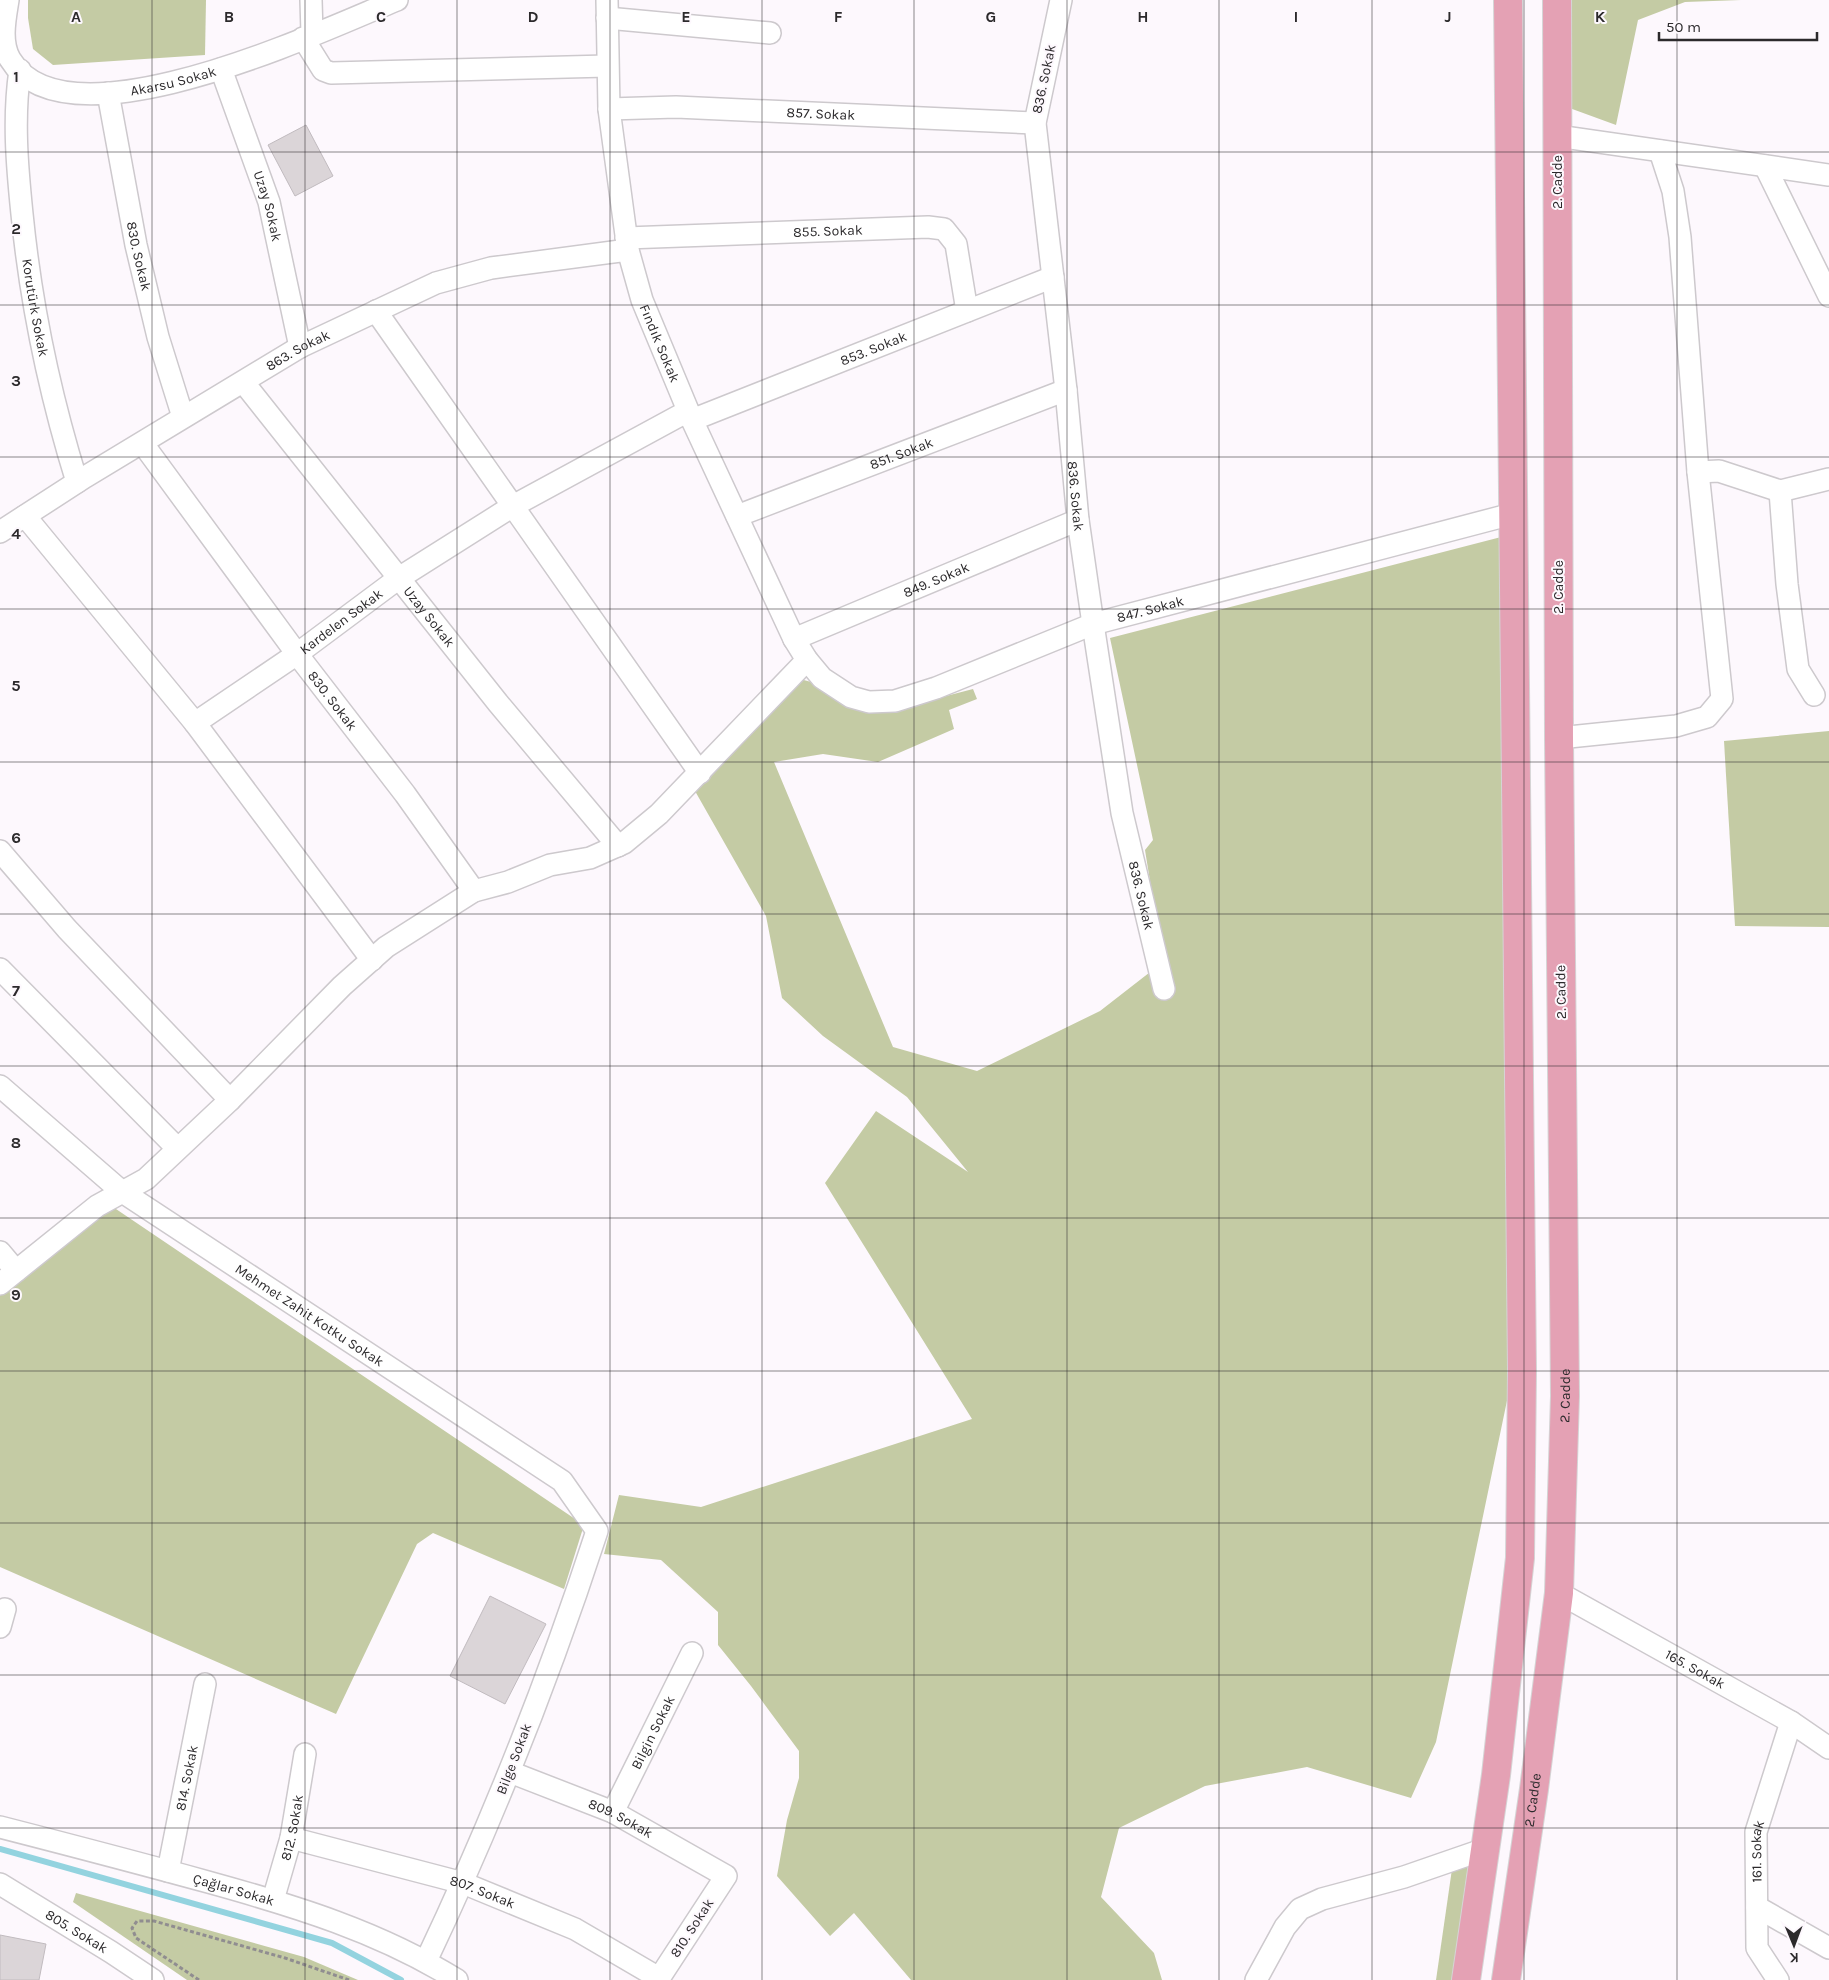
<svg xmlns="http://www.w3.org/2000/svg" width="1829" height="1980" font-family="Karla,sans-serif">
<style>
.green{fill:#c4cba4}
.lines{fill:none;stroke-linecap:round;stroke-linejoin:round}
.stream{stroke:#93d3df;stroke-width:6}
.building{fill:#dbd5d8;stroke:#c1bbbf}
.street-casing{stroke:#cdc9cd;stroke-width:24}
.primary-casing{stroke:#d5d4d5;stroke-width:30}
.path{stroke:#908d90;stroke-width:3;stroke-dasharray:4 2.5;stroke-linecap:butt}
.street{stroke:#fff;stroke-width:21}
.primary{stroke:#e4a1b4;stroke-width:28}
.grid{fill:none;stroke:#2c2a2c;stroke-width:1;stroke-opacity:0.55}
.labels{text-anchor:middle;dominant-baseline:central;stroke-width:4;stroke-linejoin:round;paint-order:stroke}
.street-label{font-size:14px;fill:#2c2a2c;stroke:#fdf8fd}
.grid-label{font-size:16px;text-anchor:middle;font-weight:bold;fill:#2c2a2c;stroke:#fdf8fd;stroke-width:4;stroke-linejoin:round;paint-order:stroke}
</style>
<rect width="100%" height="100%" fill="#fdf8fd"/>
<!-- green -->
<g class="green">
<path d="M28,0h178l-1,55 -152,10 -20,-16 -5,-31z"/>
<path d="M1571,0h170l-56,2 -47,18 -22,105 -52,-19z"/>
<path d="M1505,536l4,855 -73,351 -25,56 -104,-31 -102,19 -86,42 -18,69 53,56 8,27h-251l-57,-67 -24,23 -53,-60 10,-56 12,-42v-27l-48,-65 -33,-41v-33l-57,-52 -57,-6 15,-59 82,12 271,-88 -147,-236 51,-72 92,61 -61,-75 -84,-61 -41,-38 -16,-82 -71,-125 105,-112 104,28 69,-18 4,10 -28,11 5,19 -76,33 -55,-8 -49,8 119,285 84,24 123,-60 63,-49 -18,-112 8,-10 -43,-202z"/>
<path d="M1829,731v196l-94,-1 -11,-185z"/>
<path d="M113,1207l471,318 -20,64 -131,-56 -16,11 -81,170 -336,-147v-271z"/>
<path d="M1468,1866l-16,114h-16l16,-111z"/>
<path d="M76,1893l228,64 54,23h-171l-114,-78z"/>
</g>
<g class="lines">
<!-- stream -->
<path class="stream" d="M0,1849l332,94 69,37"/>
</g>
<!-- building -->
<g class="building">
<path d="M306,125l27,51 -38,20 -27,-51z"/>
<path d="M490,1596l56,28 -41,80 -55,-28z"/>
<path d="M0,1935l46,9 -7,36h-39z"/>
</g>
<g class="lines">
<!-- street casing -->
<g class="street-casing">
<g id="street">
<path id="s1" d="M8,0c-3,19 -8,42 2,59 56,94 313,-29 387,-59"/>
<path d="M311,0l1,34"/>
<path id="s2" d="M607,0l2,109 19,141 14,50 50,120 102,219 13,21 15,18 29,19 18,5 26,-1 41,-13 157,-64 419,-110"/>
<path id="s3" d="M1061,0l-26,123 31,267 12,130 15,104 29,189 42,176"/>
<path d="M607,18l163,15"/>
<path d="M303,38l20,32 8,3 276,-7"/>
<path id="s4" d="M221,69l48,133 31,145"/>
<path id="s5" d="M20,70c-7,48 -3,95 2,144 9,91 28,181 55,268"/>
<path id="s6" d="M108,93l28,152 22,92 25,80"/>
<path id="s7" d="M609,109l67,-2 359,16"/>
<path d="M1557,136l272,39"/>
<path d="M1765,166l64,130"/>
<path id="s8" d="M626,238l302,-11 16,2 12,15 11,67"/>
<path d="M376,311l324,462"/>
<path id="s9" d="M244,383l254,320 120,143"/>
<path id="s10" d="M692,420l361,-143"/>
<path id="s11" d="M143,444l154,210 108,140 69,97 34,-9 42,-17 40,-7 34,-15 35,-29 148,-154"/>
<path d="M1698,472l21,-1 61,20 49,-12"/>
<path d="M1780,491l7,93 11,85 16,26"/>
<path d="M25,516l170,207 177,237"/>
<path id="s12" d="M737,516l329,-126"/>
<path id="s13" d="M0,532l85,-55 215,-130 136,-64 55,-15 137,-18"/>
<path id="s14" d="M794,639l284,-119"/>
<path id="s15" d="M195,723l102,-69 102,-76 114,-72 175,-95"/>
<path d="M1559,738l117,-12 31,-9 15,-18 -24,-227 -18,-235 -7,-46 -13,-40"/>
<path d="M0,851l67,78 163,171"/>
<path d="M0,969l177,179"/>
<path id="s16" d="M0,1086l121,105 441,290 35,50c-48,147 -105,291 -171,430"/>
<path d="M0,1252l16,19"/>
<path d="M0,1284l97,-78 49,-27 84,-79 112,-114 44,-39 88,-56"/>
<path id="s17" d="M1559,1593l232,129 38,26"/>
<path d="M0,1627l5,-18"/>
<path id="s18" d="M510,1772l103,40 113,64 -68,104"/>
<path id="s19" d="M613,1812l79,-159"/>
<path id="s20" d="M0,1827c70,18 139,36 208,55 87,24 172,50 249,98"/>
<path id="s21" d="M291,1838l172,45 112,46 84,49"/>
<path id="s22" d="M168,1871l37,-187"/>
<path id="s23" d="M0,1884l111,68 42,28"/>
<path id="s24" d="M273,1900l18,-62 14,-84"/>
<path d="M1757,1907l72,41"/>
<path d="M1256,1980l29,-53 15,-18 22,-10 82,-22 81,-28"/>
<path id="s25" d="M1778,1980l-21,-32 -1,-116 35,-110"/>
</g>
</g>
<!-- primary casing -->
<g class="primary-casing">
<g id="primary">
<path d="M1466,1980l30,-205 24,-217 2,-187 -14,-1371"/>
<path id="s26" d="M1506,1980l28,-191 25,-196 6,-197 -6,-658 -2,-738"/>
</g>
</g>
<!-- path -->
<path class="path" d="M199,1980l-63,-42 -4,-10 5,-7h17l131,37 64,22"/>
<!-- street -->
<use href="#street" class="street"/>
<!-- primary -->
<use href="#primary" class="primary"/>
</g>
<!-- grid -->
<path class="grid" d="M152,0v1980M305,0v1980M457,0v1980M610,0v1980M762,0v1980M914,0v1980M1067,0v1980M1219,0v1980M1372,0v1980M1524,0v1980M1677,0v1980M0,152h1829M0,305h1829M0,457h1829M0,609h1829M0,762h1829M0,914h1829M0,1066h1829M0,1218h1829M0,1371h1829M0,1523h1829M0,1675h1829M0,1828h1829"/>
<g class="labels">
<!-- street labels -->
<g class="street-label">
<text transform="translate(1044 79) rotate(-78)">836. Sokak</text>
<text stroke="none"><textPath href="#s1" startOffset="236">Akarsu Sokak</textPath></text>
<text stroke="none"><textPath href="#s7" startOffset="212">857. Sokak</textPath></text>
<text transform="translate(1557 182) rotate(-90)">2. Cadde</text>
<text stroke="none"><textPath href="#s4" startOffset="145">Uzay Sokak</textPath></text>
<text stroke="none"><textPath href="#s8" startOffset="202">855. Sokak</textPath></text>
<text stroke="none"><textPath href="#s6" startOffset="166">830. Sokak</textPath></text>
<text stroke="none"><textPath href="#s5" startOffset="239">Korutürk Sokak</textPath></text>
<text stroke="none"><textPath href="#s2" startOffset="350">Fındık Sokak</textPath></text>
<text stroke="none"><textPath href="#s10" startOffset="195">853. Sokak</textPath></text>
<text stroke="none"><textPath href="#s13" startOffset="349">863. Sokak</textPath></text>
<text stroke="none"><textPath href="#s12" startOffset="176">851. Sokak</textPath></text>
<text stroke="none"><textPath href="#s3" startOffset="501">836. Sokak</textPath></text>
<text stroke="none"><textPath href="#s14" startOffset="154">849. Sokak</textPath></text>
<text transform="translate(1558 587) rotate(-90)">2. Cadde</text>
<text stroke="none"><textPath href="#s2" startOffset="1074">847. Sokak</textPath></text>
<text stroke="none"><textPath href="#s9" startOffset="298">Uzay Sokak</textPath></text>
<text stroke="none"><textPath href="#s15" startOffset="178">Kardelen Sokak</textPath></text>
<text stroke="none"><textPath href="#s11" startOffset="319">830. Sokak</textPath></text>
<text stroke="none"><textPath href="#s3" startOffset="906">836. Sokak</textPath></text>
<text transform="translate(1561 992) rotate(-91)">2. Cadde</text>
<text stroke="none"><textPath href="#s16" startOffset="386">Mehmet Zahit Kotku Sokak</textPath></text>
<text stroke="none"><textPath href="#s26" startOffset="588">2. Cadde</textPath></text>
<text stroke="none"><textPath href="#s17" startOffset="156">165. Sokak</textPath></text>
<text stroke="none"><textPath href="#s19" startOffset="89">Bilgin Sokak</textPath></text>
<text transform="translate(514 1759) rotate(-69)">Bilge Sokak</text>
<text stroke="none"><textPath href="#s22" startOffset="95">814. Sokak</textPath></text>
<text stroke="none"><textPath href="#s26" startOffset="182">2. Cadde</textPath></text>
<text stroke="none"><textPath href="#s18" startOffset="120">809. Sokak</textPath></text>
<text stroke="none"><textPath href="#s24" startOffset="75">812. Sokak</textPath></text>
<text stroke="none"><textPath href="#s25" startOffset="135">161. Sokak</textPath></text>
<text stroke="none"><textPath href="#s20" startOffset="242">Çağlar Sokak</textPath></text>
<text stroke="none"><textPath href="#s21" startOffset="199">807. Sokak</textPath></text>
<text transform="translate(692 1928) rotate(-57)">810. Sokak</text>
<text stroke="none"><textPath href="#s23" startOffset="90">805. Sokak</textPath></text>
</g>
</g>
<g class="grid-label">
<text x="76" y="22">A</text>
<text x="229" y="22">B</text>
<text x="381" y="22">C</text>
<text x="533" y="22">D</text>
<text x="686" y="22">E</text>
<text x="838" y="22">F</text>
<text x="991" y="22">G</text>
<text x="1143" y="22">H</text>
<text x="1296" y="22">I</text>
<text x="1448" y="22">J</text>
<text x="1600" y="22">K</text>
<text x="16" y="82">1</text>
<text x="16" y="234">2</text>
<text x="16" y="386">3</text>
<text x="16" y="539">4</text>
<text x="16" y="691">5</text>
<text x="16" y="843">6</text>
<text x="16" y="996">7</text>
<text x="16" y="1148">8</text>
<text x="16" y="1300">9</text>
</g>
<!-- north arrow -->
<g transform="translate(1794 1945) rotate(179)" stroke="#fdf8fd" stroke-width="4" paint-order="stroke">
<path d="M0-4L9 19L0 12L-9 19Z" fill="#2c2a2c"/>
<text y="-8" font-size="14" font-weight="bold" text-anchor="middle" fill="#2c2a2c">K</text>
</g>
<!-- scale -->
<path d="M1659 32v8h158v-8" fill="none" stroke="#2c2a2c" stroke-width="2.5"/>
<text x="1666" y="32" font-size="15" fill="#2c2a2c" stroke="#fdf8fd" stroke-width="4" paint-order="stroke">50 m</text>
</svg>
